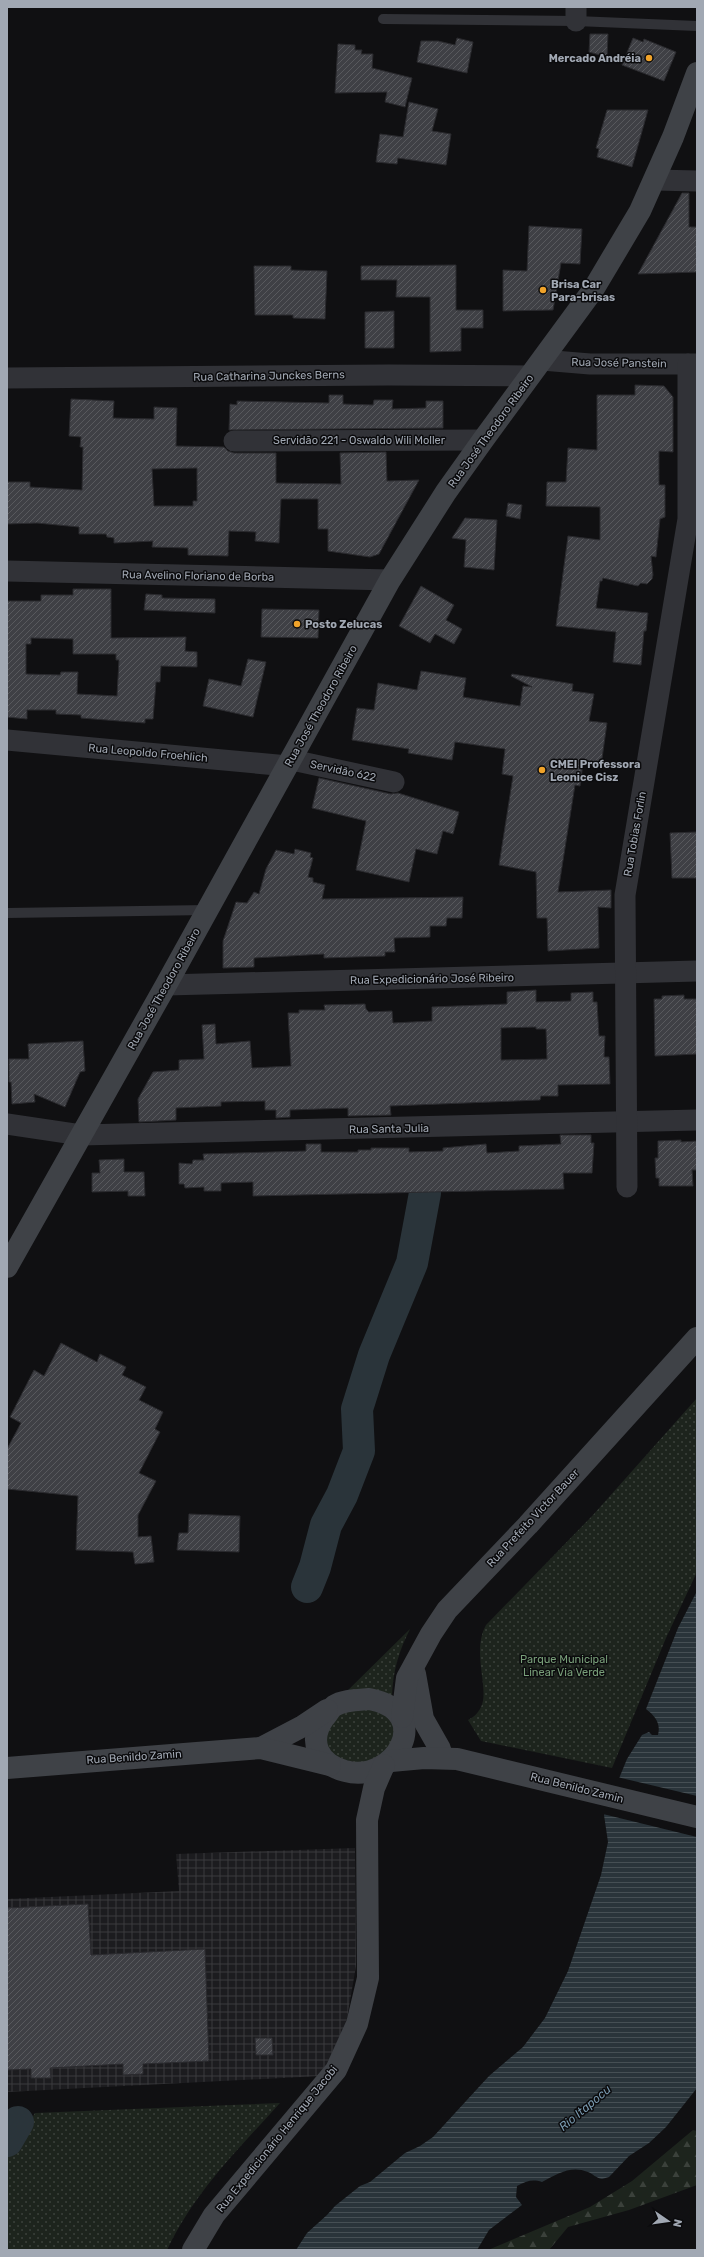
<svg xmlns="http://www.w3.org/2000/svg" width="704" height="2257" font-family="Rubik,sans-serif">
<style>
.industrial{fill:url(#industrial-grid)}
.grass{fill:url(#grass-dots)}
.forest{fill:url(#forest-firs)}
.water{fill:url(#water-rules)}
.pier{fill:#101012}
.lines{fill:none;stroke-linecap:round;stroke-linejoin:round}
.river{stroke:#2a343a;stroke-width:32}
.building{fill:url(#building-hatch);stroke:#2a2a2e;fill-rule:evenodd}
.service{stroke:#313237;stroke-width:10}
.minor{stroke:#313237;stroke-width:21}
.secondary{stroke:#3f4247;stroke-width:22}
.poi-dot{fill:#f0a32a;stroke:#0b0b0d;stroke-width:1.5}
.labels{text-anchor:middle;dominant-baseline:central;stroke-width:3;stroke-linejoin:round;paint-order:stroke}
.poi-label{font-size:11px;font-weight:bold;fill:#a1a8b3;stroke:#0b0b0d;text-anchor:start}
.street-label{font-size:11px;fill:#a1a8b3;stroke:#0b0b0d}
.park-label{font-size:11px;fill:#789e79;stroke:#0b0b0d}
.water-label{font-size:12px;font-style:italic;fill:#7898ae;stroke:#0b0b0d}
</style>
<defs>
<pattern id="industrial-grid" width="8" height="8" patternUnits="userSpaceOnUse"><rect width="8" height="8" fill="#1c1c1f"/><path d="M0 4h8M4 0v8" fill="none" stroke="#3a3a3d"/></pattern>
<pattern id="grass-dots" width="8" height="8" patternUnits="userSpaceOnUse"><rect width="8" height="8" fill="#1d241d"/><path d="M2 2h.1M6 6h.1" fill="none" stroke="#3b413b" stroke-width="1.8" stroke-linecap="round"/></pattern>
<pattern id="forest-firs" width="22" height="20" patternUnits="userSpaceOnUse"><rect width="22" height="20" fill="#1d241d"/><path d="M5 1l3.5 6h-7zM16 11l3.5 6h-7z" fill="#3b413b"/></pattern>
<pattern id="water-rules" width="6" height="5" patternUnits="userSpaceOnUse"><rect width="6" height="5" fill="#2a343a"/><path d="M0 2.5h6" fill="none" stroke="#464f54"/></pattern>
<pattern id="building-hatch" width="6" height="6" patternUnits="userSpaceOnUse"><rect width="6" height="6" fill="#3f4045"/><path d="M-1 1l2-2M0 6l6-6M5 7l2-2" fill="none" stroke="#58595d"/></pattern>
</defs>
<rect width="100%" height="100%" fill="#101012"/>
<!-- industrial -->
<path class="industrial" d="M355,1848l1,118 -10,58 -25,52 -314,16v-193l172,-8 -3,-37z"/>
<!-- grass -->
<g class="grass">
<path d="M697,1398v174l-31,66 -54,130 -131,-27 -13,-21c6,-3 10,-7 13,-13 9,-18 -10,-55 5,-82l107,-110z"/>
<path d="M410,1629c-11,22 -17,41 -18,66l-3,3 -50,1z"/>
<path d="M360,1704l36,14 -2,27 -22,21 -45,-10 -4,-27 9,-14z"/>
<path d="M280,2103c-44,49 -84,87 -113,147h-160v-92l28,-45z"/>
</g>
<!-- forest -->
<path class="forest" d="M693,2130l4,1v54l-68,25 -61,17 -19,23h-61l102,-43 42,-26z"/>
<!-- water -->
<path class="water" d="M697,1591v497l-31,39 -17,16 -20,13 -20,21 -7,2c-6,-1 -9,-5 -14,-7 -17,-7 -31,2 -46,10 -9,-3 -16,-1 -25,4l-1,11 6,8 -33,25 -12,20h-181l11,-17 20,-18 8,-9 25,-20 10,-4 35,-29 15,-7 13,-9 56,-61 34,-29 22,-29 23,-47 33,-96 7,-33 -4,-27 23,-56 15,-24 7,-3 3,3h6c3,-12 -3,-19 -12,-26l32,-81z"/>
<!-- pier -->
<path class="pier" d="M617,1777l80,19v41l-94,-23z"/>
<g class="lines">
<!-- river -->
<g class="river">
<path d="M307,1587l8,-20 11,-42 16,-30 17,-44 -2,-42 17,-54 38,-92 13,-70"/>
<path d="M7,2141l11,-19"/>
</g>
</g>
<!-- building -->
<g class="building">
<path d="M590,34h18l-1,23 -18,-5z"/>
<path d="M457,38l16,4 -6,31 -50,-11 4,-21h17l17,4z"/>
<path d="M633,38l10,4 1,-3 32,13 -12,29 -42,-16z"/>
<path d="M338,44l17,1v5h7l-1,4h12l-1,14 40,10 -7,29 -20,-5 2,-10 -52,1z"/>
<path d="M409,102l29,7 -6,22 19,3 -5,31 -48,-7 -1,6 -21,-2 4,-28 23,3z"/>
<path d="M607,110h41l-16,57 -35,-10 2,-8 -3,-1z"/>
<path d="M682,193h7v34h8v45l-59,2z"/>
<path d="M529,226l53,3 -2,35 -19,-1 -8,47 -50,1v-41l24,1z"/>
<path d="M456,265v45h27v18h-22v23l-31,1v-55h-34l1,-17h-36v-14z"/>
<path d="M254,266h37v4l36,1 -2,48 -32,-1v-3h-38z"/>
<path d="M394,311v37h-29v-36z"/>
<path d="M635,385l29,1 9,11v55l-14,-1v34h6v32l-5,2 -4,38 -5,-1 2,19 -1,4 -5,5 -6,-1 -3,3 -35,-8 -1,3h-2l-4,27 52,5 -2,18h-2l-3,34 -28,-3 3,-30 -60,-6 12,-90 32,4v-33l-54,-1 1,-24h19l2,-34 29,2v-55h38z"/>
<path d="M329,395h14v9l30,1 1,-5h19l-1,9 34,-1v-7h17v27l-214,2 1,-26 7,1v-4l92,2z"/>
<path d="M71,399l43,2 -1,17 41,1v-12l23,1 -1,38 48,1 4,4 6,2h42v30l65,1 -1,-31 46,-1 1,29 32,-1 -40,74 -9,3 -42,-6v-22h-10v-30h-37l-2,44 -24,-2 1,-9 -27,-1 -1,25 -40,-1v-7l-36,-1 1,-6 -39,2v-5l-7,-1 -1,-3h-27v-7l-42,-4 -30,1v-42h23v5l52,3 1,-43h-3l1,-10 -12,-1zM197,468v33h-4v5h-39l-2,-37z"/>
<path d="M508,503l14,2 -2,14 -14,-3z"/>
<path d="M465,518l32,2 -3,50 -30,-3 2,-27 -14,-2z"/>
<path d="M421,586l33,19 -8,15 16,9 -8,15 -19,-10 -5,9 -31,-17z"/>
<path d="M73,589h38v49l75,-1 -1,14 12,1v15l-36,-1 -1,16h-4l-3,37h-8v4l-64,-5v-3l-25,-1v-4h-29v9l-20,-2v-116h34v-6h32zM31,638l42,1v15h43v6h3l-2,36 -40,-2 1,-22h-17l-1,3 -34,-1v-30h5z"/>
<path d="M146,594l16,1v3l53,1v14l-71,-3z"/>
<path d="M262,609l57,1 -1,28 -57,-1z"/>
<path d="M248,659l18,3 -13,55 -50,-11 6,-27 32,7z"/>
<path d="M421,671l45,7 -3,19 57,9 3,-20 9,1 -21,-11 1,-2 61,10 -1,7 22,3 -5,27 18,2 -6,43 -18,-3 -3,23 -5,-1 -17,107 53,-2v18l-13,-1 1,41 -51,3 -1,-33h-10l-1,-46 -37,-7 14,-89 -11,-2 3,-25 -50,-7 -3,18 -44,-7 1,-4 -57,-9 5,-32 17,2 4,-27 39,7z"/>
<path d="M319,778l72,16 7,-1 61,19 -6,22 -10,-3 -6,23 -21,-5 -7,33 -53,-12 10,-49 -54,-13z"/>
<path d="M697,832v46h-25l-2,-45z"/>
<path d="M295,849l16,4 -1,4 3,1 -5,19 5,1v4l12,3 -3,14 141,-2 -1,21h-15l-1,8h-16v11l-36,1 1,14h-10v4l-61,2v-4l-70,4v9l-31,1v-27l13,-39 11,1 7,-11 5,2 7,-25 10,-19 18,4z"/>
<path d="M536,990v12l35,-1v-8l22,-1v10h4l2,34h6l-1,21h5l1,27 -52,1v11h-17l-1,4 -150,6 1,9 -43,1v-8l-58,2v7l-14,1v-8h-11v-9l-44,1v4l-45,2v12l-37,2 -1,-23 15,-27 26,-2v-10l25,-1 -2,-34 13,-1 1,20 34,-3 2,27 39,-2 -3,-53h11v-3h26l-1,-5 41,-1 1,5 3,3 23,-1 1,12 39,-2v-14l75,-3v-12zM536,1027v2h10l1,30 -46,1v-32z"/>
<path d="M684,995v4h13v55l-42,2 -1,-57h8v-3z"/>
<path d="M83,1041l2,30 -5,1 -15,35 -31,-13 1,8 -23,2 -1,-22h-2v-23h20l-1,-15z"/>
<path d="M560,1135h31v8h3l-2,30h-29l1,16 -311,7v-14l-32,1v8h-17v-4l-19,1 -1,-4h-5v-21l13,1 1,-4h11l-1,-6 103,-3v-7h15v8h37v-2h13v-2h38v4l34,-1v-3l43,-4 1,9 32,-2v-5l42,-2z"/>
<path d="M681,1140v2l16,-1v29h-5l1,16h-34v-8h-3l-1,-20h3v-17z"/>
<path d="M124,1159v13h20l1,24h-17v-5l-36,1v-19h8l-1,-13z"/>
<path d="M61,1343l36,19 3,-8 26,13 -4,8 24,12 -7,13 24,12 -8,17 5,3 -21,41 17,8 -18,34v22l13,-1 3,26 -19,2 -2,-12 -57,-2 2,-54 -71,-7v-40l14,-26 -11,-6 24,-47 10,6z"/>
<path d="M189,1514l51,2 -1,36 -62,-2 2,-17h9z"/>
<path d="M88,1904l3,51 114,-6 4,112 -66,3v10l-20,1v-11l-73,4 1,10h-20v-9l-24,1v-162z"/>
<path d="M255,2038h17l1,17h-17z"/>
</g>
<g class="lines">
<!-- service -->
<g class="service">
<path d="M383,19l193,2 121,5"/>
<path d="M7,913l201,-3"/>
</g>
<!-- minor -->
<g class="minor">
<path d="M576,21v-14"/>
<path d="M655,180l42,1"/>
<path d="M542,360l48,4h107"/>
<path d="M7,378l382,-3 141,1"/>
<path d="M234,441l249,-1"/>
<path d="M7,571l383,9"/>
<path d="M7,740l281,26"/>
<path d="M292,760l102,22"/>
<path d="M166,985l531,-14"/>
<path d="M7,1124l74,11 616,-15"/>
<path d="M627,1187l-2,-292 63,-376v-155"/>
</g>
<!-- secondary -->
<g class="secondary">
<path d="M7,1267l159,-282 224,-405 56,-88 37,-52 110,-150 47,-79 33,-74 24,-64"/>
<path d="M415,1674l8,45 17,30"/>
<path d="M369,1699c67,12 27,86 -24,72 -26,-7 -38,-29 -21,-53 3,-3 6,-9 10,-12 9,-6 24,-6 35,-7z"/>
<path d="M402,1717l5,-39 24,-44 16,-24 81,-85 169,-187"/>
<path d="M261,1748l42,-22 24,-16"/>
<path d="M391,1761l33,-3 33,1 240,58"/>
<path d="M7,1768l254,-20 69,17"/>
<path d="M193,2250l21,-35 122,-145 21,-46 11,-46 -1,-158 7,-32 10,-23"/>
</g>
</g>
<!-- markers -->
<g class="poi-dot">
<circle cx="649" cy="58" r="4"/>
<circle cx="543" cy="290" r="4"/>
<circle cx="297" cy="624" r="4"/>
<circle cx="542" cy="770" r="4"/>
</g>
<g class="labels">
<!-- poi labels -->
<g class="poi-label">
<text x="641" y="58" text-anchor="end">Mercado Andréia</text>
<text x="551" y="284">Brisa Car<tspan x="551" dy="13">Para-brisas</tspan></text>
<text x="305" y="624">Posto Zelucas</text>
<text x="550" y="764">CMEI Professora<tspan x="550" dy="13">Leonice Cisz</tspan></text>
</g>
<!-- street labels -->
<g class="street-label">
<text transform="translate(619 363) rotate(1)">Rua José Panstein</text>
<text transform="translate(269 376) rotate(-1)">Rua Catharina Junckes Berns</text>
<text transform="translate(491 431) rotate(-54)">Rua José Theodoro Ribeiro</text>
<text x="359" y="440">Servidão 221 - Oswaldo Wili Moller</text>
<text transform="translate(198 576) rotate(1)">Rua Avelino Floriano de Borba</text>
<text transform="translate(321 706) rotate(-61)">Rua José Theodoro Ribeiro</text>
<text transform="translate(148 753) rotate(5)">Rua Leopoldo Froehlich</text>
<text transform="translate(343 771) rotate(12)">Servidão 622</text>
<text transform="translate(635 834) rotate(-80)">Rua Tobias Forlin</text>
<text transform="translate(432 979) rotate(-1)">Rua Expedicionário José Ribeiro</text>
<text transform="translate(164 989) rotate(-61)">Rua José Theodoro Ribeiro</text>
<text transform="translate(389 1129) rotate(-1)">Rua Santa Julia</text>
<text transform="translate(533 1518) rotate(-47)">Rua Prefeito Victor Bauer</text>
<text transform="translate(134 1757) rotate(-4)">Rua Benildo Zamin</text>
<text transform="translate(577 1788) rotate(14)">Rua Benildo Zamin</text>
<text transform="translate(277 2139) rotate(-51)">Rua Expedicionário Henrique Jacobi</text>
</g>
<!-- park labels -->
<g class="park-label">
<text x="564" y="1659">Parque Municipal<tspan x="564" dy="13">Linear Via Verde</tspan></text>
</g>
<!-- water labels -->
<g class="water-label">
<text transform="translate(585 2108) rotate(-40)">Rio Itapocu</text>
</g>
</g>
<!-- border -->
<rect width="704" height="2257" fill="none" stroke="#a1a8b3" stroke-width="16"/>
<!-- north arrow -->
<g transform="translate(668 2221) rotate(103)" stroke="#0b0b0d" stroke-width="3" paint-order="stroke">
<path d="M0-3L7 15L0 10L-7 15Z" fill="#a1a8b3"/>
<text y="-6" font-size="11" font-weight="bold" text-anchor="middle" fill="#a1a8b3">N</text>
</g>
</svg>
